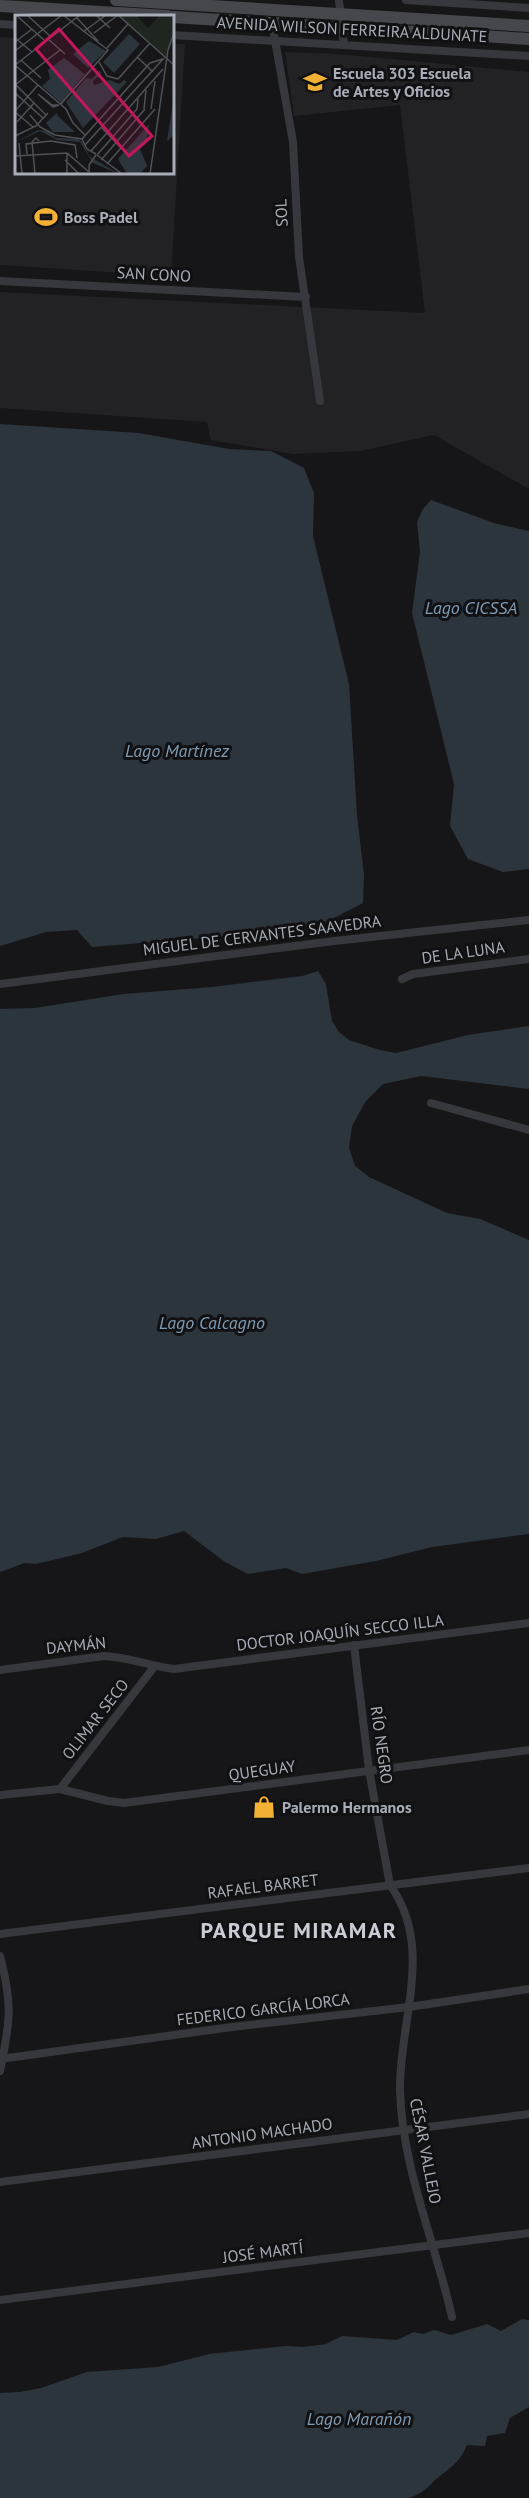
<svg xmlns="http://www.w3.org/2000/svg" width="529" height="2498" font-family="'PT Sans',sans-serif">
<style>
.built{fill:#222225}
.green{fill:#1e261f}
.water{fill:#2c353c}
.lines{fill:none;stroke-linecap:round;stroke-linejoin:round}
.street{stroke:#37383d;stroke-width:8}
.secondary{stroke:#45474d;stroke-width:12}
.labels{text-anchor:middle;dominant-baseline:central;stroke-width:6;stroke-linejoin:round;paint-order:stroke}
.street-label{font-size:16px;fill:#a8adb8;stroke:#111113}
.poi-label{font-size:16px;font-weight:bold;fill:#a8adb8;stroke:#111113;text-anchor:start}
.water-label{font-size:18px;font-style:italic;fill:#7f9bb3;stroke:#111113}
.district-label{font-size:22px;font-weight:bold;letter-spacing:1.5px;fill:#c9ccd4;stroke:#111113}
.inset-road{fill:none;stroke:#505258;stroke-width:1.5}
.view{fill:#c2185b;fill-opacity:0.15;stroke:#c2185b;stroke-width:3}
.inset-edge{fill:none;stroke:#a8adb8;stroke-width:3}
</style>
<rect width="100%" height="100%" fill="#161618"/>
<!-- built -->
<g class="built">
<path d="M0,37l16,1v134h156l1,-128h12l-14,232 -171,-11z"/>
<path d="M285,52l53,2 191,18v417l-95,-54 -74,16 -67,3 -82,-14 -4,-18 -207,-14v-116l425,21 -25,-208 -106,11z"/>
</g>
<!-- green -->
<path class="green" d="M0,0h13l306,20 -319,-19z"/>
<!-- water -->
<g class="water">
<path d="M0,424l139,9 90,16 42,2 33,17 10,25 -1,43 36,148 8,131 7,60 -1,28 -35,18 -49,11 -187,15 -15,-17 -31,2 -46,14z"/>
<path d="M431,500l63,23 35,8v338l-26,3 -35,-13 -18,-33 4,-42 -42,-171 8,-61 -3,-30 6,-13z"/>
<path d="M318,971l8,13 6,37 7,11 10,8 31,10 16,3 72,-18 61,-9v63l-108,-13 -38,8 -17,17 -14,25 -3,22 6,18 14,11 78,36 33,6 49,21v294l-97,13 -56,14 -74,13 -16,-6 -38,6 -23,-12 -41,-31 -28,8 -33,-2 -41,16 -46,11 -11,-1 -25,9v-563l35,-1 88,-14 89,-7 90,-11z"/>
<path d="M522,2319l7,1v87l-19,11 -5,15 -18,3 -2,10 -18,-1c-9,21 -19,23 -35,38 -8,8 -11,11 -23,15h-409v-105l20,-1 21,-4 46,-16 71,-5 51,-13 77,-8 17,1 23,-3 16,-8 55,4 17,-8 9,2 11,-4 17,5 36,-11 14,7z"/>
</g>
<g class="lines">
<!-- street -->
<g class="street">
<path d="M339,0l5,45"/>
<path d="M406,0l123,8"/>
<path d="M272,23l21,119 6,115 21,144"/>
<path d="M0,24l16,1"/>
<path d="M172,35l357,21"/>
<path d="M0,281l306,16"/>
<path d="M402,979l11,-5 116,-15"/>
<path d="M0,984l334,-43 195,-21"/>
<path d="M431,1103l98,27"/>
<path d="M354,1645l15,125 21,115c45,62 9,136 10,205 2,78 35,151 52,227"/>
<path d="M0,1670l104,-14c24,1 46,10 70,13l355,-46"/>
<path d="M60,1789l94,-122"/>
<path d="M0,1795l60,-6 48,12 16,2 405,-53"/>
<path d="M0,1934l529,-66"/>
<path d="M0,1956c13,49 10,67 0,115"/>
<path d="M0,2059l232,-32 177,-20 120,-18"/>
<path d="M0,2182l529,-68"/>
<path d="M0,2300l529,-67"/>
</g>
<!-- secondary -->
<g class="secondary">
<path d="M116,0l413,26"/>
<path d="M0,6l167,10"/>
<path d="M172,17l357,22"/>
</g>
</g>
<!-- icons -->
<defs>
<g id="school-bare" transform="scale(1.8)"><path d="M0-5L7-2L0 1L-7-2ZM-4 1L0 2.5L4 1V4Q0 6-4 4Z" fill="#f2b134" stroke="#111113" stroke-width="2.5" paint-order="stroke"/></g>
<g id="stadium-bare" transform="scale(1.8)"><path d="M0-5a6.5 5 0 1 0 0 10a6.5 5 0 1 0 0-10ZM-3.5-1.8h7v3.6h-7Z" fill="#f2b134" stroke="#111113" stroke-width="2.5" paint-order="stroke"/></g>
<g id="shop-bare" transform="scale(1.8)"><path d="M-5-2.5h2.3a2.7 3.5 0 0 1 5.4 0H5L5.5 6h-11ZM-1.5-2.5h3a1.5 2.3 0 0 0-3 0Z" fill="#f2b134" stroke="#111113" stroke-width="2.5" paint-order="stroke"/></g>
</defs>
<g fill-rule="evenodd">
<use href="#school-bare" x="315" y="82"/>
<use href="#stadium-bare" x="46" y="217"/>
<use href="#shop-bare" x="264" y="1807"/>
</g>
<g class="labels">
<!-- street labels -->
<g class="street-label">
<text transform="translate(352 29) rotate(3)">AVENIDA WILSON FERREIRA ALDUNATE</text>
<text transform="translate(281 213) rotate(-93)">SOL</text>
<text transform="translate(154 274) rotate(3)">SAN CONO</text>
<text transform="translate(262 935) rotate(-7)">MIGUEL DE CERVANTES SAAVEDRA</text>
<text transform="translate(463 952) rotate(-8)">DE LA LUNA</text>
<text transform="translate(340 1632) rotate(-7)">DOCTOR JOAQUÍN SECCO ILLA</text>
<text transform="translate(76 1645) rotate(-6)">DAYMÁN</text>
<text transform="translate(95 1719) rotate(-52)">OLIMAR SECO</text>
<text transform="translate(382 1745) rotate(82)">RÍO NEGRO</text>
<text transform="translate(262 1770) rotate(-8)">QUEGUAY</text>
<text transform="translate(263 1886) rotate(-7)">RAFAEL BARRET</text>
<text transform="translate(263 2009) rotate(-7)">FEDERICO GARCÍA LORCA</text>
<text transform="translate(262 2133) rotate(-8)">ANTONIO MACHADO</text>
<text transform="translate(426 2151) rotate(79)">CÉSAR VALLEJO</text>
<text transform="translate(263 2252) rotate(-7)">JOSÉ MARTÍ</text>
</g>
<!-- poi labels -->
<g class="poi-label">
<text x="333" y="73">Escuela 303 Escuela<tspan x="333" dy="18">de Artes y Oficios</tspan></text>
<text x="64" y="217">Boss Padel</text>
<text x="282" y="1807">Palermo Hermanos</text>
</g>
<!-- water labels -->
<g class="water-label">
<text x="471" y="607">Lago CICSSA</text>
<text x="177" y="750">Lago Martínez</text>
<text x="212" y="1322">Lago Calcagno</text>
<text x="359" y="2418">Lago Marañón</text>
</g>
<!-- district labels -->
<g class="district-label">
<text x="299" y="1930">PARQUE MIRAMAR</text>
</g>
</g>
<!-- overview -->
<g transform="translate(15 15)">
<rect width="159" height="159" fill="#161618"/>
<path d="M104,0h17l12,13 12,-13h14v16l-8,26z" fill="#1e261f"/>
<path d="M114,19l11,10 -26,29 -11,-11zM74,26l17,10 -18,17 -15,-14zM49,43l21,16 -24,29 -19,-17 8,-7 -2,-9zM85,55l1,4 -8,7 1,4 16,-5 9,4 5,-4 3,2 -44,46 -17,-26 20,-24 6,1zM155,72l4,7v41l-7,6 7,-45zM42,98l1,3 17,16h-22l-7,-9zM134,109l-2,18 -7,7 7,17 -7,8h-13l-9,-15zM23,115l9,1 9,7 22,1 5,4 6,13 30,18 -26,-11 -13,-21 -23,-2 -17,-9 -25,12z" fill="#2c353c"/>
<path class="inset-road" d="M1,0l28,25M12,0l24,22M81,0l14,13M62,3l21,23M68,17l23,-17M79,18l24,-18 56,50M0,23l17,14M33,24l17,15M0,27l17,-13M92,33l21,-24M0,36l47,-36M122,42l16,15M6,45l20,18M84,47l8,14 11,3M0,50l65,-50M1,51l50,43 7,14 12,12M103,64l32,-36M0,70l45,-35M1,70l30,30M0,78l28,25M44,90h-7l-14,-11 15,13 6,-2M45,90l48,-55 -45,-35M129,94l2,-19M136,94l4,-28M0,96l23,-26M0,97l18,15M15,100l10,12 15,8 27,4M2,107l17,-19M87,113l19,20M0,121l21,-10 12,-13M67,124l68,-76 13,-4M67,124l5,10 9,5M4,128l3,31M70,130l79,-87M76,136l72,-82M12,139l-1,-10 25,-3 24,4 2,13M82,140l40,-46 1,-10M82,140l25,19M0,141l52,-3 22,19M50,145l14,14M86,145l44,-51M92,149l48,-55M74,157v-7l7,-10M20,159l-3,-32 4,-4 3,3M52,159v-21M135,159l18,-124 6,-17"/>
<path class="view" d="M44,14l93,107 -23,20 -93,-107z"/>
<rect width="159" height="159" class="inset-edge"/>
</g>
</svg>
